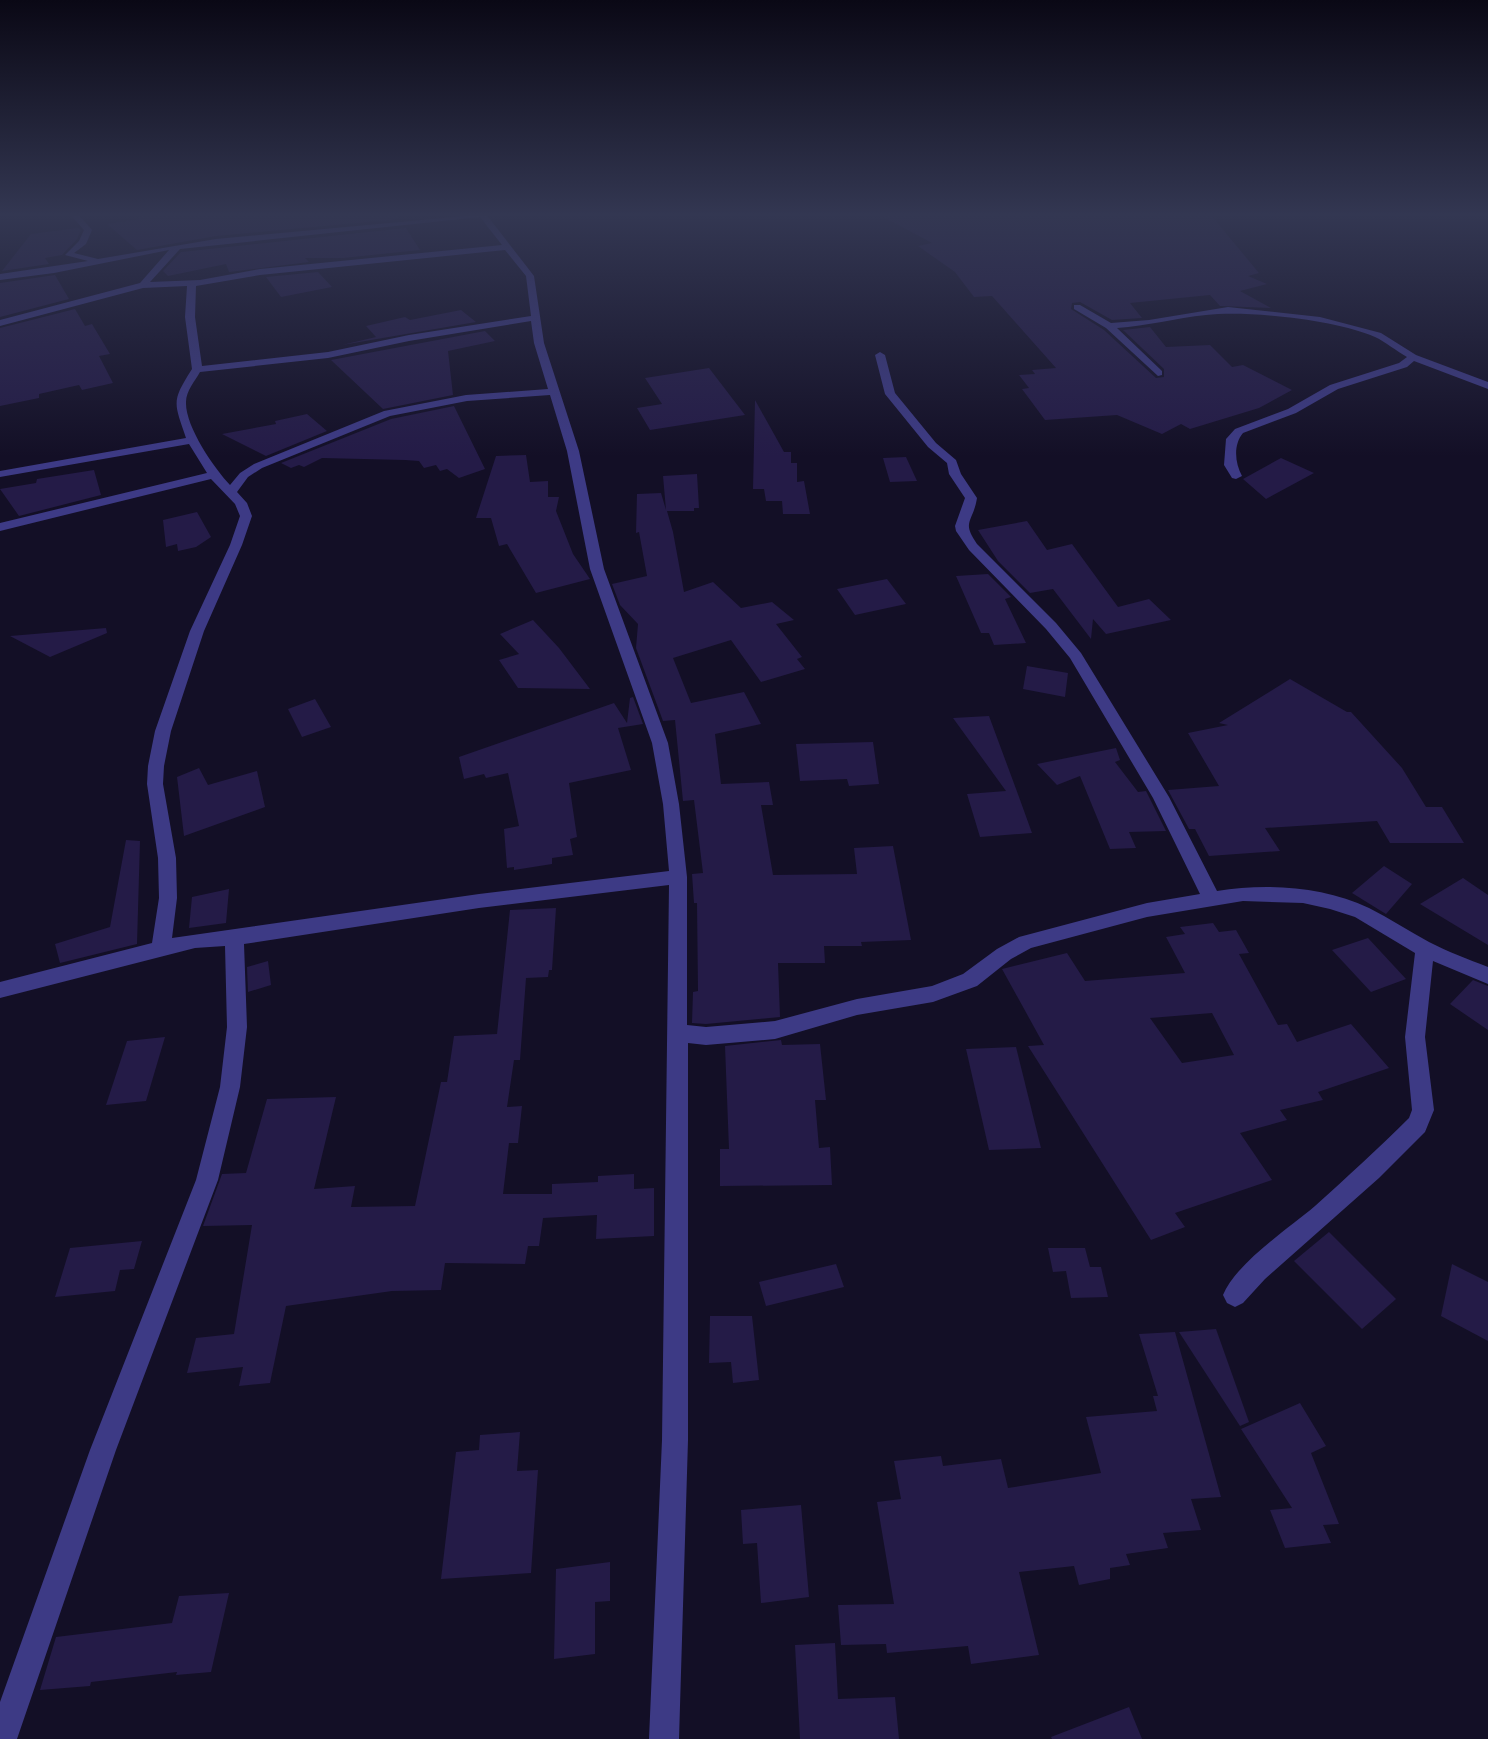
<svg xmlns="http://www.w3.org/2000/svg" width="1488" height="1739" font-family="Ubuntu,sans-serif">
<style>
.building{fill:#241b47;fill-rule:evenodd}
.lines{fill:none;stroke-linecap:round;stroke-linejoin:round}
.minor{fill:#3d3a85;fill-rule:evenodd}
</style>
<rect width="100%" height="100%" fill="#130f26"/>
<!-- building -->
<g class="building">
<path d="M140,214h222l2,3 33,-3 3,5 -184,17 -79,14 -30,-26 32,-5z"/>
<path d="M878,214h332l49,59 -11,3 19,8 -27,7 31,17 -51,-2 -10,-11 -80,8 12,15 -30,2 -32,-18 -8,1 -1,6 33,21 52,48 8,-1v-8l-41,-39 27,-3 16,20 44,-2 22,22 11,-2 49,25 -33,18 -69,21 -9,-5 -19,10 -45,-19 -72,5 -23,-31 7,-1 -10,-13 16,-1 -3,-4 24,-2 -64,-72 -18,1 -19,-25 -37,-26 14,-3z"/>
<path d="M78,228l3,2 -4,9 -15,16 -17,3 4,6 -47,7 29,-37z"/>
<path d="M406,228l14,22 -77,8h-38l4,4 -80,10 -3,-8 -58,12 -5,-5 18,-19z"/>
<path d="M318,272l14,15 -51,10 -15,-20z"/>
<path d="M55,275l14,24 -69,18v-34z"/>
<path d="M75,309l10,17 7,-2 18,30 -11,2 14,27 -31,7 -3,-5 -40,9v4l-39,8v-78z"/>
<path d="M461,310l15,12 -134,23 34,-8 -10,-11 39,-9 5,3z"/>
<path d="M485,331l10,10 -47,10 5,44 -70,14 -52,-49z"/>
<path d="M709,368l36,47 -95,15 -13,-22 25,-4 -17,-26z"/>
<path d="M755,400l29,52h7v11h6v19l7,-1 6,33h-27l-1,-13h-16l-2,-12h-11z"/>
<path d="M454,406l31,63 -26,9 -12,-9 -7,2 -4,-6 -12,3 -5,-7 -14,-1 -83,-2 -18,9 -5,-2 -8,3 -10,-5 110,-44z"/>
<path d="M307,414l20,17 -61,25 -44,-22 54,-10 -1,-3z"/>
<path d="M526,455l4,27 18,-1v16h11l-3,14 17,43 17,25 -54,14 -29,-49 -8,2 -8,-28h-15l20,-62z"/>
<path d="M906,457l11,24 -27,1 -7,-24z"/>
<path d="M1281,458l33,15 -48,26 -23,-20z"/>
<path d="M94,470l7,25 -82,21 -19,-27 36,-6 1,-4z"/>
<path d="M697,474l2,34h-5v3h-27l6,21 11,60 29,-10 28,26 31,-6 22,18 -18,4 26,33 -5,2 8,10 -44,13 -30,-42 -58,18 18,45 53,-11 17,32 -46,10 6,50 48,-2 4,23h-12l12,70 84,-1 -3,-26 39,-2 18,94 -50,2 1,4h-38l1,17h-47l2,54 -74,7 -14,-1 1,-31 5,-1 -1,-88h-3l-2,-29 11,-1 -9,-73 -11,1 -8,-81 -12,1 -27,-73 2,-24 -18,-19 -8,-21 35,-8 -8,-44 -3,1 1,-39 24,-1 5,17 -3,-34z"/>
<path d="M197,512l14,25 -15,10 -18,4 -1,-7 -11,3 -3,-27z"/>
<path d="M1027,521l20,29 25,-6 46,63 31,-8 22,21 -65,14 -13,-15 -2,20 -38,-50 -23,4 -32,-32 -20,-31z"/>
<path d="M988,574l23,23 -6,2 21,44 -32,2 -5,-12h-8l-25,-57z"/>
<path d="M887,579l19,25 -51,11 -18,-26z"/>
<path d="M533,620l26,28 31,41 -72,-1 -19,-28 20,-6 -19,-20z"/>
<path d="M106,628l1,5 -57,24 -40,-21z"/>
<path d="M1027,666l41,7 -3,24 -42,-8z"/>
<path d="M1290,679l57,33h4l51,56 24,39h16l22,36h-74l-13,-22 -112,7 15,23 -71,5 -14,-27h-6l-21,-39 51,-4 -31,-53 40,-8 -9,-2z"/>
<path d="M633,697l10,27 -25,4 13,42 -62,13 8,54 -7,2 3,16 -21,3v6l-38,6v-3l-7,1 -3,-39 15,-3 -11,-53 -22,5 -2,-4 -20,5 -5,-22 155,-54 13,20 3,-25z"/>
<path d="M315,699l16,28 -29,10 -14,-28z"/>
<path d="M989,716l30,81 13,36 -52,4 -13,-43 39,-3 -53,-73z"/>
<path d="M873,742l6,42 -30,2 -2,-7 -47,2 -4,-37z"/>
<path d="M1116,748l4,12 -5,2 23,30 8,-1 20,40 -37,1 7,16 -26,1 -30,-73 -23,9 -20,-21z"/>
<path d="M199,768l9,17 49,-14 8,36 -81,29 -7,-59z"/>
<path d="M126,840l14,1 -3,103 -77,19 -5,-19 55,-17z"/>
<path d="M1384,866l28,18 -26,30 -34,-21z"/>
<path d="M1463,878l25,17v50l-68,-41z"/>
<path d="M229,889l-3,34 -37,5 3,-31z"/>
<path d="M556,908l-4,62h-3l-1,7 -22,1 -6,82h-6l-7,47 15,-1 -4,37h-9l-6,51h49v-10l46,-2v-6l36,-2v15l20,-1v48l-58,3 1,-24 -54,3 -4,28h-11l-3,18 -80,-1 -4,27 -49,1 -106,15 -16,77 -31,3 4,-19 -56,6 9,-35 38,-4 18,-109 -49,1 19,-52 24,-1 21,-74 69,-2 -22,92 41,-3 -4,21 64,-1 26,-124h6l7,-46 43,-2 13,-124z"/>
<path d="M1213,923l6,9 17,-2 13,23 -10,1 39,71 9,-1 10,18 54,-18 38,44 -71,24 5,8 -43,10 7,10 -47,13 32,47 -97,33 10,14 -34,13 -123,-194 16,-1 -42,-76 65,-16 18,28 100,-8 -19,-36 19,-3 -5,-7zM1212,1013l22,42 -52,8 -32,-45z"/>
<path d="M1368,938l38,41 -35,13 -39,-42z"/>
<path d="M268,961l3,24 -23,7 -1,-25z"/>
<path d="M1473,980l15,6v44l-38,-26z"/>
<path d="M165,1037l-19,64 -40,4 21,-64z"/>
<path d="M781,1040l1,5 38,-1 6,56h-11l4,48 11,-1 2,38 -112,1v-37h9l-4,-103z"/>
<path d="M1016,1047l25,101 -52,2 -23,-101z"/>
<path d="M1329,1232l67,67 -34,30 -68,-68z"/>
<path d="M142,1241l-8,28 -14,1 -5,21 -60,6 15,-49z"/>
<path d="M1048,1248h37l5,19h11l7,30 -37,1 -5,-27 -13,1z"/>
<path d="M836,1264l8,23 -78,19 -7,-24z"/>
<path d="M1452,1264l36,18v59l-47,-25z"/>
<path d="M710,1316h42l7,64 -26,3 -2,-21 -22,1z"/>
<path d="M1216,1329l33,93 -9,4 -61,-94z"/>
<path d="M1175,1332l46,165 -30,2 10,31 -38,3 5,15 -42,6 4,11 -20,3v11l-31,6 -5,-19 -55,6 20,83 -68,9 -3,-18 -81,7 -1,-9 -45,1 -3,-40 56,-1 -17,-102 24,-3 -7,-38 47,-5 2,10 58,-7 7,29 93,-15 -15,-56 71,-6 -4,-15h5l-19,-62z"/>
<path d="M1300,1403l26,43 -15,7 28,71 -16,1 8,18 -46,5 -15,-38 22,-2 -51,-79z"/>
<path d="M520,1432l-3,39 21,-1 -7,103 -90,6 15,-127 23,-2 1,-15z"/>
<path d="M801,1505l8,92 -48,6 -4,-60 -14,1 -2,-34z"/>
<path d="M610,1562v39l-15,1v52l-41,5 2,-90z"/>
<path d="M229,1593l-18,79 -35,3 1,-3 -86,10 -1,4 -50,4 16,-53 116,-14 7,-27z"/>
<path d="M835,1643l3,56 57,-2 4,42h-99l-5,-94z"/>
<path d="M1129,1707l13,32h-90l-1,-2z"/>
</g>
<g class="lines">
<!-- minor -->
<g class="minor">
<path d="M70,214h8l14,16 -6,14 -12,9 24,6 118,-20 270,-25 48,62 10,67 35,108 25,118 64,174 11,61 8,73v148l19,2 69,-6 82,-22 75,-13 31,-12 34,-25 22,-12 128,-34 53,-9 -47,-96 -83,-140 -24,-29 -77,-79 -13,-19 -1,-5 10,-28 -16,-24 -2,-11 -19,-16 -43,-53 -10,-39 5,-3 5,3 10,38 41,50 20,17 5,14 16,24c-4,25 -16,23 0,46l79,79 25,30 88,144 48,94c49,-8 106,-5 152,17 20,10 40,23 60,34 19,10 39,17 59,25v17l-55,-23 -8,76 9,73 -9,22 -46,46 -114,101 -22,24 -8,4 -8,-4 -4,-8c13,-32 65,-66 92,-89 32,-29 63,-57 94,-88l3,-8 -7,-73 10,-84 -60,-36 -25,-8 -27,-6 -60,-2 -96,16 -116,31 -20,11 -34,27 -44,16 -76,13 -82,24 -69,6 -18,-2v397l-9,299h-30l13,-299 7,-555 -190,23 -235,36 3,83 -7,60 -22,93 -102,270 -99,289h-17v-37l90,-252 106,-270 24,-93 7,-60 -2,-81 -30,2 -195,50v-16l152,-39 7,-45 -1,-40 -11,-74 1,-18 7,-35 35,-100 40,-86 10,-29 -5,-12 -24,-25 -211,52v-8l207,-50 -18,-29 -189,33v-6l186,-33c-12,-36 -15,-36 6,-69l-7,-52 2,-31 -44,2 -143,38v-6l140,-37 29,-33 -115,23 -54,7v-6l88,-13 -23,-6 14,-14 5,-11zM480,217l22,28 -242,24 -60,11 -50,2 30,-33zM505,250l21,26 5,40 -122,19 -81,17 -126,14 -7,-49 1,-31 64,-11zM531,321l3,22 14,46 -82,6 -82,16 -130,53 -14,9 -10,12c-16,-17 -45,-59 -44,-83 0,-11 9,-21 14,-30l128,-14 81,-17zM550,395l17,56 23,118 62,174 11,61 6,67 -190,23 -307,44 5,-40 -1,-40 -13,-74 1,-18 7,-35 33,-100 38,-86 10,-29 -5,-13 -10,-11 11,-15 14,-9 128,-52 77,-15z"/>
<path d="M1074,305h6l31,18 38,-3 79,-13 92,10 61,16 35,22 72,27v7l-74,-28 -7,6 -69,22 -42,24 -53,20c-10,12 -8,30 -1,43l-6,3 -4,-1 -8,-13 2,-26 9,-10 53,-20 42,-24 69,-22 8,-6c-11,-6 -21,-15 -32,-20 -38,-17 -127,-27 -169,-22 -30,3 -59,11 -89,13l45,43v4l-4,1 -52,-48 -32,-19z"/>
</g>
</g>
<!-- sky -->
<linearGradient id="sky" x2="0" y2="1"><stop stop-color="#0a0815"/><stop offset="0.47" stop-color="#333752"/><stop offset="1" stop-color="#333752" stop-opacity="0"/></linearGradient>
<rect width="1488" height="457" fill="url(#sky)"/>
</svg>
